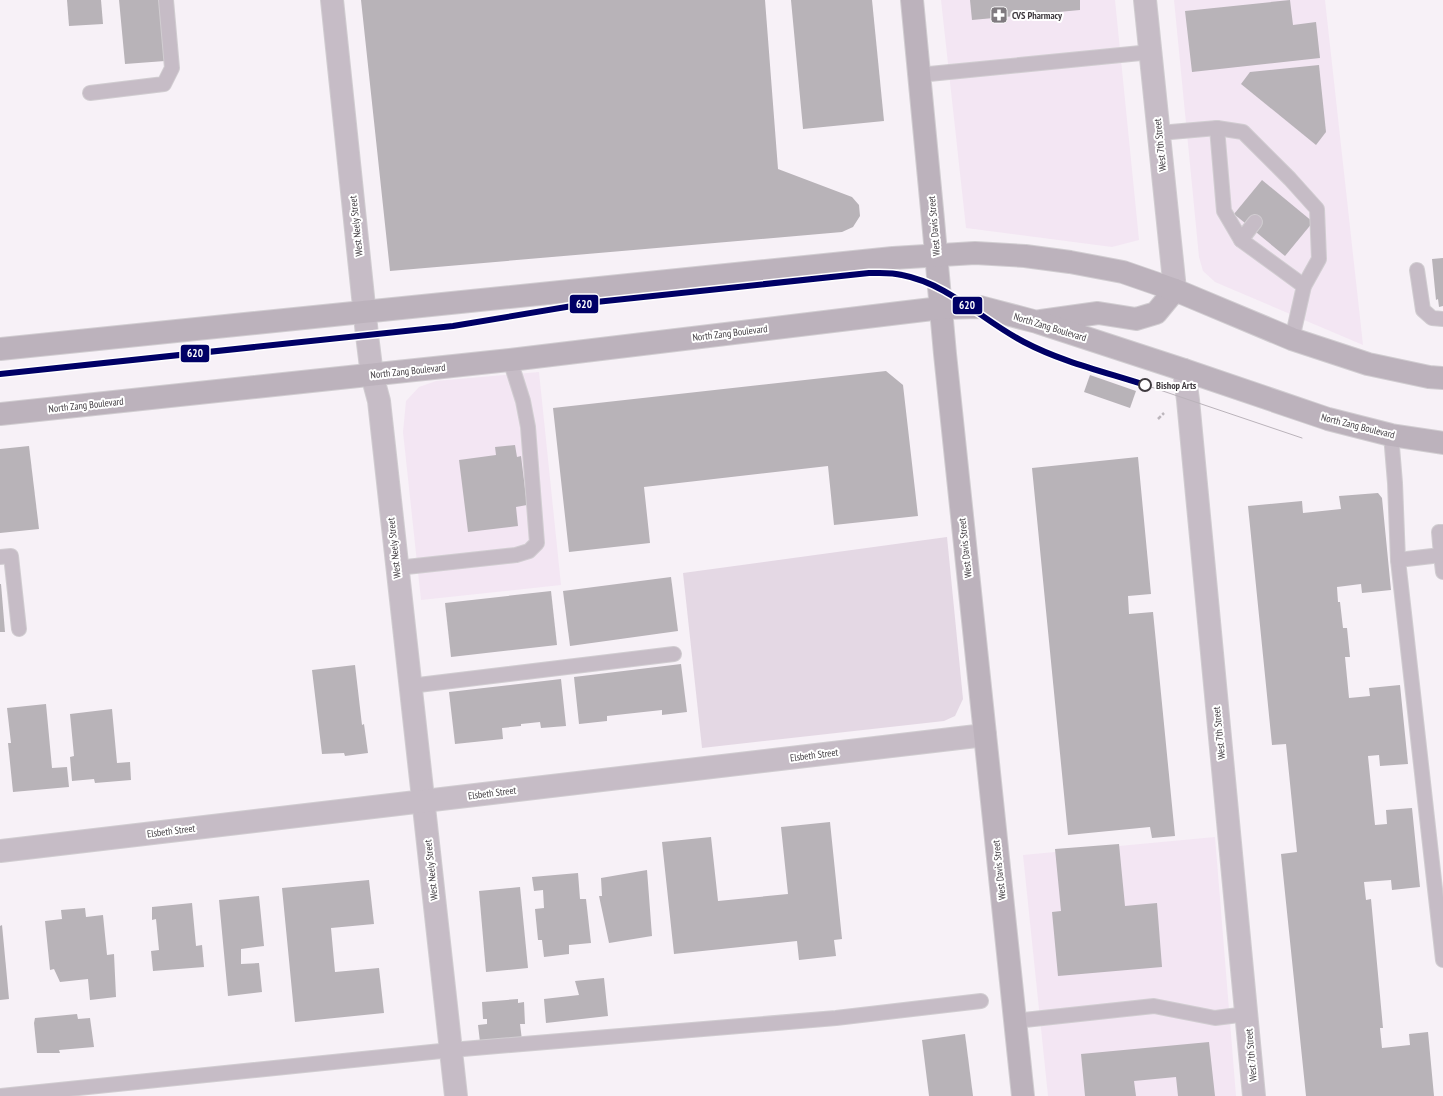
<svg xmlns="http://www.w3.org/2000/svg" width="1443" height="1096" font-family="'PT Sans Narrow',sans-serif">
<style>
.built{fill:#f3e6f3}
.green{fill:#e4d8e4}
.building{fill:#b8b3b8}
.lines{fill:none;stroke-linecap:round;stroke-linejoin:round}
.lane-casing{stroke:#d1cdd1;stroke-width:16}
.street-casing{stroke:#d1cdd1;stroke-width:24}
.secondary-casing{stroke:#d1cdd1;stroke-width:24}
.path{stroke:#bcb6bc;stroke-width:2.5;stroke-dasharray:4 2;stroke-linecap:butt}
.lane{stroke:#c6bcc6;stroke-width:14}
.street{stroke:#c6bcc6;stroke-width:22}
.secondary{stroke:#bcb2bc;stroke-width:22}
.tram{stroke:#bab3ba;stroke-width:1}
.tram-1-casing{stroke:#fff;stroke-width:9}
.tram-1{stroke:#006;stroke-width:6}
.stop-dot{fill:#fff;stroke:#3f3a3f;stroke-width:2}
.labels{text-anchor:middle;dominant-baseline:central;stroke-width:4;stroke-linejoin:round;paint-order:stroke}
.poi-label{font-size:10px;font-weight:bold;fill:#3f3a3f;stroke:#fff;text-anchor:start}
.street-label{font-size:10px;fill:#3f3a3f;stroke:#fff}
.stop-label{font-size:10px;font-weight:bold;fill:#3f3a3f;stroke:#fff;text-anchor:start}
.line-badge{stroke:#fff;stroke-width:1.5}
.badge-label{font-size:11px;text-anchor:middle;font-weight:bold;fill:#fff}
</style>
<rect width="100%" height="100%" fill="#f7f1f7"/>
<!-- built -->
<g class="built">
<path d="M941,0h174l24,240 -27,7 -146,-19z"/>
<path d="M1174,0h151l38,345 -148,-63 -12,-11 -4,-14z"/>
<path d="M539,372l22,213 -140,15 -18,-168 3,-31 13,-14 17,-6z"/>
<path d="M1215,837l21,259h-188l-25,-241z"/>
</g>
<!-- green -->
<path class="green" d="M947,537l16,162 -8,17 -11,5 -242,27 -19,-175z"/>
<!-- building -->
<g class="building">
<path d="M67,0h34l2,24 -34,2z"/>
<path d="M119,0h40l6,61 -40,3z"/>
<path d="M361,0h404l13,169 74,28 7,8 1,11 -7,11 -11,5 -452,39z"/>
<path d="M791,0h81l12,121 -81,8z"/>
<path d="M970,0h110v10l-108,10z"/>
<path d="M1290,0l3,25 23,-3 4,36 -128,14 -7,-61z"/>
<path d="M1319,65l7,67 -10,13 -75,-61 9,-12z"/>
<path d="M1262,180l51,42 -28,34 -51,-42z"/>
<path d="M1443,258v48l-4,1 -1,-8 -2,1 -4,-41z"/>
<path d="M886,371l17,14 15,131 -84,9 -6,-59 -184,21 6,56 -81,9 -16,-144z"/>
<path d="M1090,375l46,16 -6,17 -46,-16z"/>
<path d="M515,445l2,12 4,-1 6,49 -11,2 2,19 -50,6 -9,-72 37,-5 -1,-8z"/>
<path d="M29,446l10,83 -39,4v-84z"/>
<path d="M1138,457l13,137 -23,2 1,18 24,-2 22,224 -23,2 -2,-11 -82,8 -36,-367z"/>
<path d="M1378,493l4,5 9,92 -29,3 -1,-9 -24,3 1,15h2l3,26h4l3,29h-5l4,41 21,-2 -1,-8 31,-3 8,79 -28,2 -1,-11 -11,1 7,69 12,-1 -1,-14 26,-2 8,79 -28,3 -1,-10 -27,2 2,18 5,-1 12,129h-3l2,20 28,-3 -1,-11 19,-2 6,64h-128l-25,-242 16,-2 -11,-108 -14,1 -24,-239 54,-5 1,12 38,-4 -2,-13z"/>
<path d="M671,577l7,54 -108,15 -7,-55z"/>
<path d="M0,584h1l4,48h-5z"/>
<path d="M551,591l6,54 -106,12 -6,-54z"/>
<path d="M681,664l6,48 -25,3v-5l-55,6v5l-28,3 -5,-47z"/>
<path d="M355,665l7,60 2,-1 4,29 -23,3 -1,-3 -22,1 -10,-84z"/>
<path d="M561,679l5,47 -25,2 -1,-6 -19,2v2l-19,2 1,11 -48,5 -6,-52z"/>
<path d="M46,704l6,64 15,-1 2,20 -56,5 -5,-49h3l-4,-35z"/>
<path d="M112,709l5,54 13,-1 1,18 -36,3 -1,-4 -22,2 -2,-24 4,-1 -4,-42z"/>
<path d="M830,822l12,117 -8,1 2,16 -37,4 -2,-19 -123,13 -12,-112 49,-5 7,64 70,-7 -7,-67z"/>
<path d="M1119,844l6,62 32,-3 5,64 -104,9 -6,-64 9,-1 -6,-62z"/>
<path d="M647,870l5,66 -43,7 -10,-47h3l-1,-18z"/>
<path d="M578,873l2,26h6l5,44 -22,2v9l-25,3 -2,-17h-4l-3,-31 9,-1 -1,-18 -9,1 -2,-14z"/>
<path d="M369,880l5,44 -43,4 4,44 44,-4 5,45 -89,9 -13,-134z"/>
<path d="M520,887l8,81 -42,4 -7,-81z"/>
<path d="M259,896l5,50 -23,3v15l18,-1 3,29 -34,4 -9,-96z"/>
<path d="M192,903l4,43 6,-1 2,22 -51,4 -2,-20 8,-1 -3,-31 -4,1v-13z"/>
<path d="M85,908l1,9 17,-2 4,40 7,-1 2,43 -26,3 -2,-21 -28,3 -6,-13 -4,1 -5,-49 17,-2 -1,-9z"/>
<path d="M2,925l7,74 -9,1v-74z"/>
<path d="M604,978l4,38 -62,7 -2,-24 35,-4 -4,-14z"/>
<path d="M518,999v4l6,-1 1,22h-5l2,16 -42,2 -2,-17 9,-1v-5h-4l-1,-17z"/>
<path d="M77,1014l1,5 12,-1 4,29 -35,3 1,3h-23l-3,-30 1,-5z"/>
<path d="M965,1034l8,62h-44l-7,-56z"/>
<path d="M1209,1042l6,54h-37l-2,-19 -42,4 2,15h-51l-4,-42z"/>
</g>
<g class="lines">
<!-- lane casing -->
<g class="lane-casing">
<g id="lane">
<path d="M919,75l232,-23"/>
<path d="M90,93l74,-9 8,-16 -6,-68"/>
<path d="M1217,128l7,83 17,29 63,46"/>
<path d="M1159,133l58,-5 26,4 47,47 27,30 2,50 -15,27 -12,53"/>
<path d="M1241,240l14,-18"/>
<path d="M1417,270l6,40 9,8 11,1"/>
<path d="M1391,435l4,48 3,77 45,400"/>
<path d="M1441,555l2,17"/>
<path d="M0,557l11,-1 8,73"/>
<path d="M1398,560l43,-5 -2,-23h4"/>
<path d="M397,568l119,-13 13,-4 8,-8 -9,-116 -5,-26 -13,-41"/>
<path d="M410,686l264,-32"/>
<path d="M1015,1021l139,-15 61,12 32,-4"/>
<path d="M0,1096l451,-46 385,-32 145,-17"/>
</g>
</g>
<!-- street casing -->
<g class="street-casing">
<g id="street">
<path d="M332,0l35,335 5,40 7,26 77,695"/>
<path d="M1145,0l30,290"/>
<path d="M1184,370l4,30 66,696"/>
<path d="M0,851l985,-116"/>
</g>
</g>
<!-- secondary casing -->
<g class="secondary-casing">
<g id="secondary">
<path d="M912,0l21,220 12,134 78,742"/>
<path d="M1041,321l57,-8 38,6 20,-6 19,-23"/>
<path d="M0,349l893,-91 82,-5 50,3 45,6 53,10 52,18 117,49 76,25 61,13 14,1"/>
<path d="M0,414l510,-54 389,-47 42,-5 39,-1 57,15 147,48 144,49 63,16 52,8"/>
</g>
</g>
<!-- path -->
<path class="path" d="M1158,419l6,-6"/>
<!-- lane -->
<use href="#lane" class="lane"/>
<!-- street -->
<use href="#street" class="street"/>
<!-- secondary -->
<use href="#secondary" class="secondary"/>
<!-- tram -->
<path class="tram" d="M1145,385l157,53"/>
<!-- tram-1 casing -->
<g class="tram-1-casing">
<path id="tram-1" d="M0,374l453,-48 143,-24 273,-29c11,0 22,-1 33,2 47,9 81,46 122,67 38,20 81,30 121,43"/>
</g>
<!-- tram-1 -->
<use href="#tram-1" class="tram-1"/>
</g>
<!-- icons -->
<defs>
<g id="pharmacy-square" transform="scale(0.9)"><rect x="-9" y="-9" width="18" height="18" rx="4" fill="#7f7a7f" stroke="#fff"/><path d="M-2-6h4v4h4v4h-4v4h-4v-4h-4v-4h4Z" fill="#fff"/></g>
</defs>
<g fill-rule="evenodd">
<use href="#pharmacy-square" x="999" y="15"/>
</g>
<!-- markers -->
<circle class="stop-dot" cx="1145" cy="385" r="6"/>
<g class="labels">
<!-- poi labels -->
<g class="poi-label">
<text x="1012" y="15">CVS Pharmacy</text>
</g>
<!-- street labels -->
<g class="street-label">
<text transform="translate(1160 145) rotate(-96)">West 7th Street</text>
<text transform="translate(356 226) rotate(-96)">West Neely Street</text>
<text transform="translate(934 226) rotate(-95)">West Davis Street</text>
<text transform="translate(1050 327) rotate(17)">North Zang Boulevard</text>
<text transform="translate(730 333) rotate(-7)">North Zang Boulevard</text>
<text transform="translate(408 371) rotate(-6)">North Zang Boulevard</text>
<text transform="translate(86 405) rotate(-6)">North Zang Boulevard</text>
<text transform="translate(1358 426) rotate(14)">North Zang Boulevard</text>
<text transform="translate(394 548) rotate(-96)">West Neely Street</text>
<text transform="translate(965 548) rotate(-96)">West Davis Street</text>
<text transform="translate(1219 733) rotate(-96)">West 7th Street</text>
<text transform="translate(814 755) rotate(-7)">Elsbeth Street</text>
<text transform="translate(492 793) rotate(-7)">Elsbeth Street</text>
<text transform="translate(171 831) rotate(-7)">Elsbeth Street</text>
<text transform="translate(431 870) rotate(-96)">West Neely Street</text>
<text transform="translate(999 870) rotate(-96)">West Davis Street</text>
<text transform="translate(1251 1055) rotate(-95)">West 7th Street</text>
</g>
<!-- stop labels -->
<g class="stop-label">
<text x="1156" y="385">Bishop Arts</text>
</g>
</g>
<g class="line-badge">
<rect x="569" y="294" width="30" height="20" rx="4" fill="#006"/>
<rect x="952" y="296" width="31" height="19" rx="4" fill="#006"/>
<rect x="180" y="344" width="30" height="19" rx="4" fill="#006"/>
</g>
<g class="badge-label">
<text x="584" y="308">620</text>
<text x="967" y="309">620</text>
<text x="195" y="357">620</text>
</g>
</svg>
